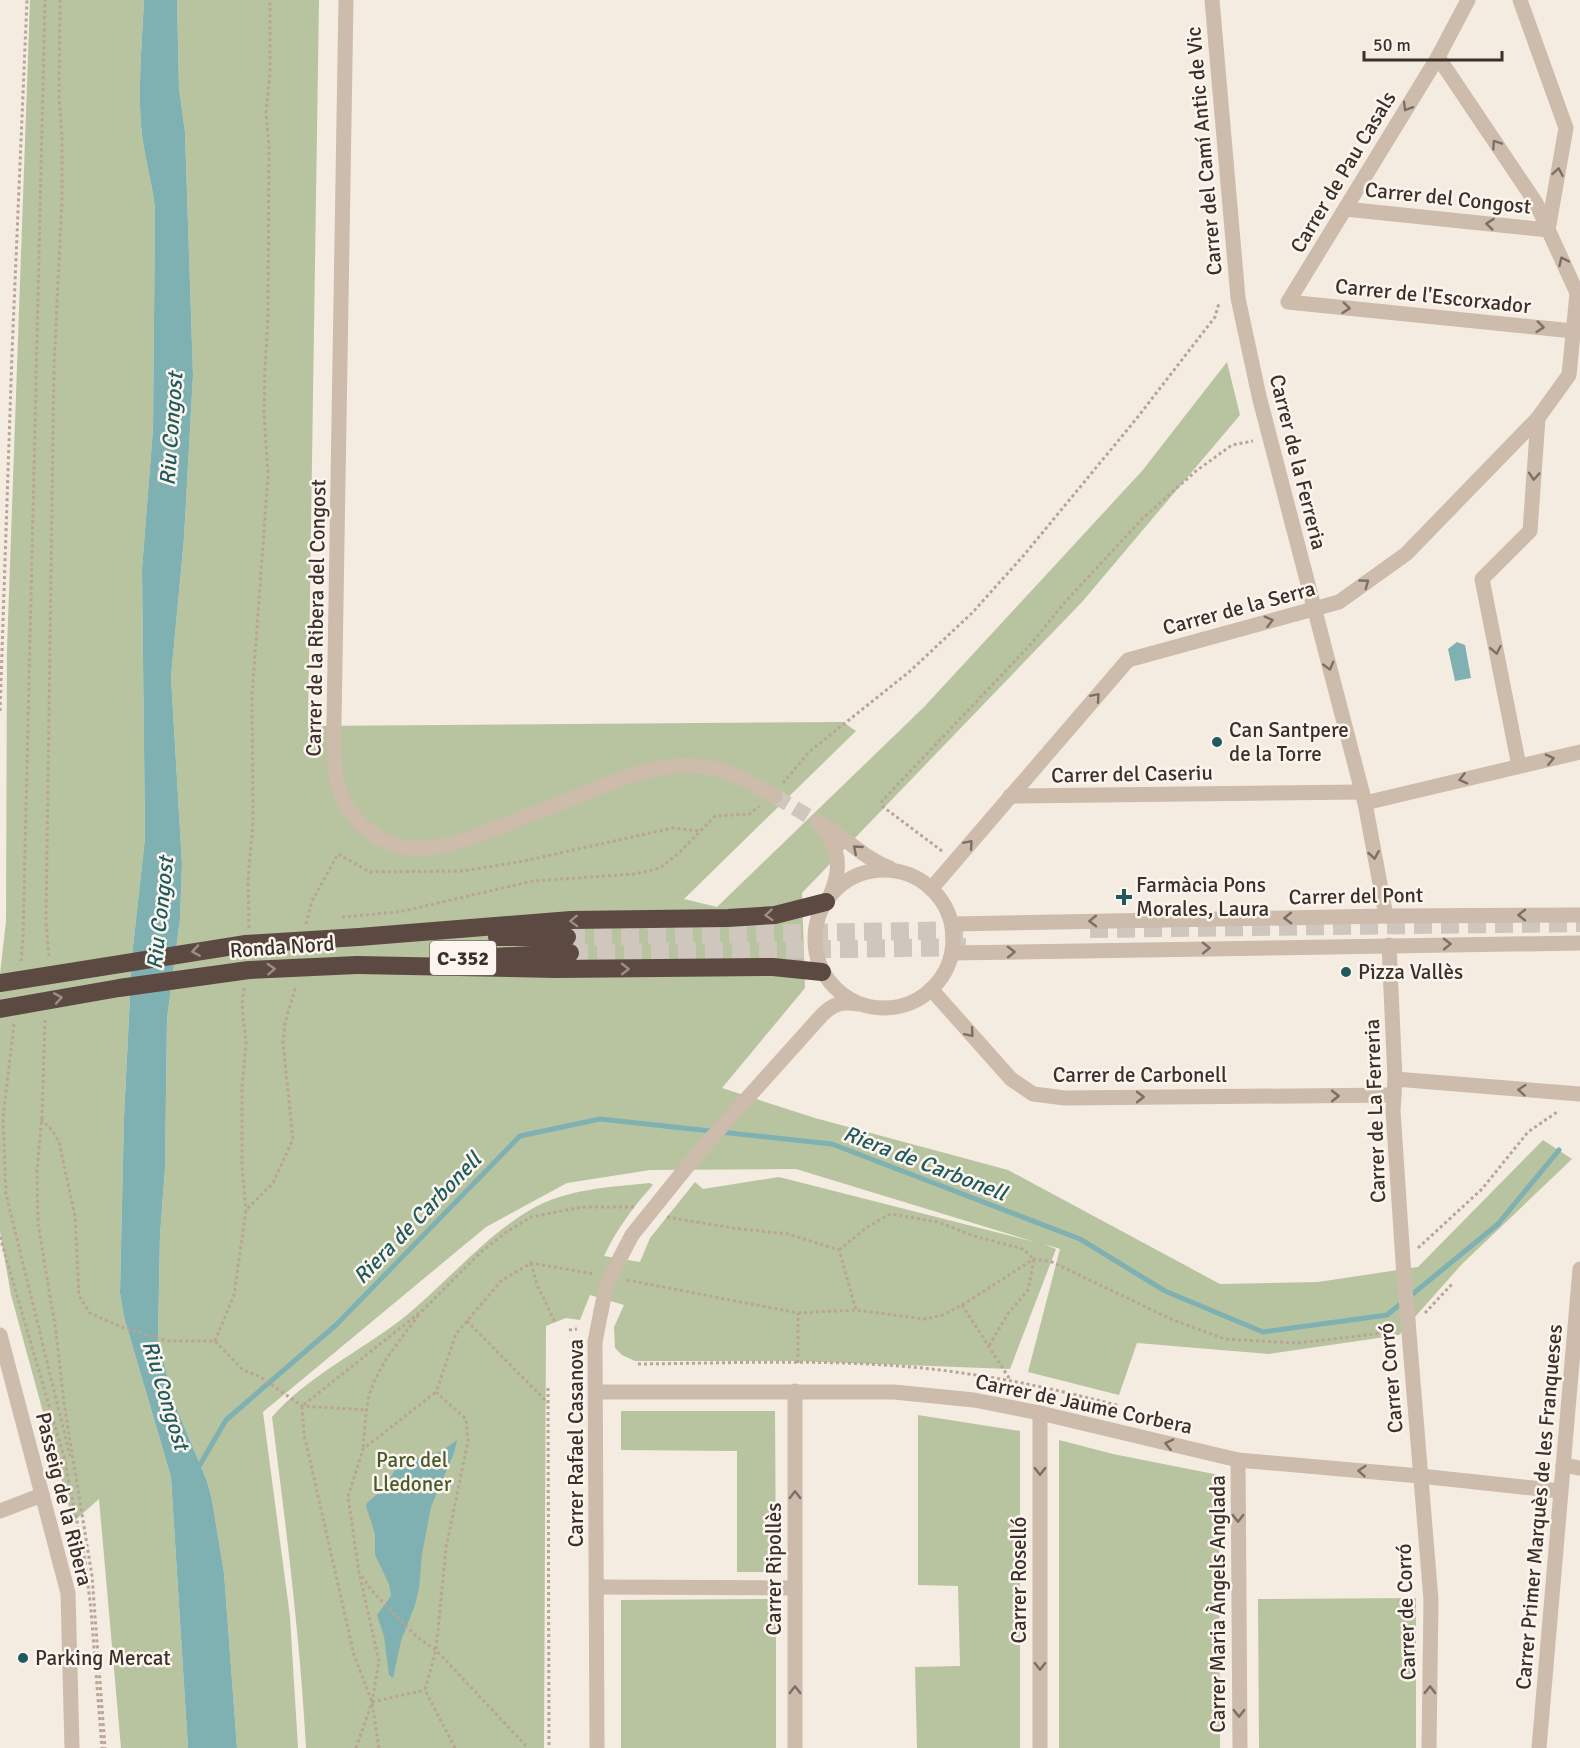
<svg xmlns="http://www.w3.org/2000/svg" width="1580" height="1748" font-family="Signika,sans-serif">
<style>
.green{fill:#b8c4a0}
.water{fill:#7fb0b2}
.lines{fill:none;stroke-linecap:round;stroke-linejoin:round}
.stream{stroke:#7fb0b2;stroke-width:5}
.minor-tunnel{stroke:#cfc6bd;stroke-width:15;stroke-dasharray:15 8;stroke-linecap:butt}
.highway-tunnel{stroke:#cfc6bd;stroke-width:18;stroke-dasharray:18 9;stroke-linecap:butt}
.path{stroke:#b9a596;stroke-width:3;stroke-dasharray:3 3;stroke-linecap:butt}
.minor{stroke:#cdbbac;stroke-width:15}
.highway{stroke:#5c4a42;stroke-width:18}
.minor-bridge{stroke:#cdbbac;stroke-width:15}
.highway-bridge{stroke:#5c4a42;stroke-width:18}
.oneway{stroke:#7d6f65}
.oneway2{stroke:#9c8e87}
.poi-dot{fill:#1f5a5e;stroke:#fbf5ee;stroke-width:2}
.labels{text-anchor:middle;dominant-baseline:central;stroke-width:5;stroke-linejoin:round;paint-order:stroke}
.shield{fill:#fbf5ee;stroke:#756b66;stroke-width:1.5}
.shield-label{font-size:20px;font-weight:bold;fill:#3b302b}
.street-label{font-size:21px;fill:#3b302b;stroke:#fbf5ee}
.poi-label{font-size:21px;fill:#3b302b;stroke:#fbf5ee;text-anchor:start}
.park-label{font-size:21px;fill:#4a5a2e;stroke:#fbf5ee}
.water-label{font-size:22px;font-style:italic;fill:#1f5a5e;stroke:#fbf5ee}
</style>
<rect width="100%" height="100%" fill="#f4ebe1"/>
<!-- green -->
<g class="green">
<path d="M30,0h114c-2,45 -7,90 -2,135 3,24 10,48 13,73l-2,221 -11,140 3,269 -13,118 -8,161 -4,176 4,24 47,160 17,271h-67l-22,-249 -26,23 -62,-227 -11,-63v-258l6,-53 1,-272z"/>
<path d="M177,0h142l-11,726 535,-4 13,9 -172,168 33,8 207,-200 218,-236 85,-109 13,53 -158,187 -280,291 3,95 -83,100 93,30 193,52 212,114 98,-2 100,-15 125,-127 29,19 -110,105 -63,71 -130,19 -132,-11 -18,52 -91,-23 32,-123 -16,-5 12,5 -46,120 -212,-8h-163l-13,-6 -7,-7 -1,-21 10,-22 -34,-10 -10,25 -14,-2 -20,8 -2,422h-238c-6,-111 -20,-221 -34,-331 36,-41 87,-65 130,-98 44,-35 79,-80 128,-109 35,-21 80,-23 120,-27l3,2c-20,22 -36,44 -49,71l36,6 10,-24 45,-56 8,7 76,-12 256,65 -239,-73 -146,1 -83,13 -81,44 -223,185 27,205 8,131h-61l-13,-175 -12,-73 -5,-19 -34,-81 -15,-62 2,-103 5,-67 2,-149 13,-100 2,-55 -11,-187 13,-139 9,-163 -8,-243 -6,-44z"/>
<path d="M621,1411h154l1,161h-39v-121l-116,-1z"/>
<path d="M918,1415l102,16v317h-103l-2,-81 45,-1 -2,-80 -40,-1z"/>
<path d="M1059,1440l54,14 106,21 1,273h-161z"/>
<path d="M1416,1598v150h-157l-1,-149z"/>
<path d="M776,1599v149h-155v-148z"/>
</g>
<!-- water -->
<g class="water">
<path d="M144,0h33l2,88 6,44 8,243 -9,163 -13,139 11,187 -2,55 -13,100 -2,149 -5,67 -2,103 15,62 34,81 5,19 12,73 13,175h-49l-17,-271 -47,-160 -4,-24 4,-176 8,-161 13,-118 -3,-269 11,-140 2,-221c-3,-25 -10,-49 -13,-73 -5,-45 0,-90 2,-135z"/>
<path d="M1457,642l8,3 6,33 -16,3 -7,-32z"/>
<path d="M457,1440l-3,13 -23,54 -9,47 -3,34 -4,17 -14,36 -8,37 -4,-3 -5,-39 -7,-21 14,-19 -2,-12 -14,-29v-21l-9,-28 1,-3 17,-15 11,-18 16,-10 31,-9z"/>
</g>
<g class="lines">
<!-- stream -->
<path class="stream" d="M198,1468l28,-48 110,-95 184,-189 80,-17 232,25 248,95 85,52 98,41 124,-17 111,-91 61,-74"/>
<!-- minor-tunnel -->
<path class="minor-tunnel" d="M775,796l43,26"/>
<!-- highway-tunnel -->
<g class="highway-tunnel">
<path d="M1090,929l490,-6"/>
<path d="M567,937l405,-7"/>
<path d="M570,953l400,-6"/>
</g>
<!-- path -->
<g class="path">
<path d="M0,711l12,-358 15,-353"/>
<path d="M783,783l27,-32 99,-79 63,-59 52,-58 113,-137 78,-101 4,-14"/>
<path d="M942,851l-60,-45v-5l149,-157 34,-42 78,-84 53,-47 36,-26 21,-4"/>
<path d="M342,917l57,-5 134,-31 101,-7 26,-6 20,-16 35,-36 35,-2 9,-8"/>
<path d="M306,924l6,-23 26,-47 32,18 92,-1 57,-9 154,-34 27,3"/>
<path d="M249,928l-1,-48 5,-59 -1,-125 16,-220 -4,-64 1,-45 3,-48 1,-172 -3,-34 4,-40v-73"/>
<path d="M49,956l-3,-35 8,-556 8,-165v-62l-3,-43 1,-95"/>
<path d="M21,961l2,-24 22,-937"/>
<path d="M244,988l-2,17 4,37 -4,46v80l4,42"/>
<path d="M45,1020l-3,96 -5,55 1,53 18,108 8,71 28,173 13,172"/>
<path d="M14,1024l-11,94 3,76 64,262"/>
<path d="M41,1119l11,11 7,12 16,74 4,80 11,17 31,14 46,14h48l28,29 16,6 43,30 65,4"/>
<path d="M667,1217l66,11 55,6 51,16 17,60"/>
<path d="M0,1237l64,220 11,55 10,48 6,50 11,138"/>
<path d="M1418,1248l64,-59 46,-57 29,-20"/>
<path d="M839,1250l27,-22 24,-14 48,8 36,14 49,13 11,10 -6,31 -21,25 -18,31"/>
<path d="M531,1263l6,22 18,37"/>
<path d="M627,1280l171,33 58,-3 69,9 18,-4 19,-10 72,-46 18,3 121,58 52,19 72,4 95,-11"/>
<path d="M962,1305l49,76"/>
<path d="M1425,1313l27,-29"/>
<path d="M467,1321l81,82"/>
<path d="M569,1330l8,-1"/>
<path d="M215,1341l19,-46 12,-85 27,-27 20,-44 -10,-96 2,-20 11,-37"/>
<path d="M798,1363v-50"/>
<path d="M638,1364c110,-1 222,-7 331,10 51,7 101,19 151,32"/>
<path d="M548,1388l1,360"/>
<path d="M363,1447c2,-16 2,-34 6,-51 9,-32 32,-56 51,-83"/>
<path d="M362,1576l9,14 46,47 19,13 92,98"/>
<path d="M372,1702l53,-12"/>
<path d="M356,1748l16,-46 7,-41 -20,-89 -11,-75 15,-48 73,-57"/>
<path d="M379,1748l-7,-46 -18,-47 -50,-221 -2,-28 121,-96 58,-58 24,-19 26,-16 51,-10h53"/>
<path d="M455,1748l-30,-58 11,-40 10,-102 22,-107 -2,-22 -30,-27 20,-58 45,-53 30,-18 63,11"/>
</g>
<!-- minor -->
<g class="minor">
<path d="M346,0l-12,722c0,20 -1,40 3,60 10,41 48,70 90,66 15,-1 28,-5 41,-9 35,-14 69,-27 103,-40 42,-17 86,-39 133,-32 26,3 48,17 71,29"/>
<path d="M1212,0l26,298 21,98 106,407 21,113"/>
<path d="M1468,0l-30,57 -150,245 285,29"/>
<path d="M1520,0l46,128 -18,102"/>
<path d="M1438,57l98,146 41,90"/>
<path d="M1345,209l203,21"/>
<path d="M1519,766l-37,-187 48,-48 8,-113"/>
<path d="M1010,796l352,-4"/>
<path d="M1365,803l215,-51"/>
<path d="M818,822c26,13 44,36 72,46"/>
<path d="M822,827c17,21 20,41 9,66"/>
<circle cx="884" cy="939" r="69"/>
<path d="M931,889l197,-229 211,-58 67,-48 132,-136 31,-43 8,-82h3"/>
<path d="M952,924l434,-8 194,-1"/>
<path d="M1389,945l6,134 -2,32 11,165"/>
<path d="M952,953l628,-10"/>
<path d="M931,989l80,90 22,15 32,4 329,-3"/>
<path d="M1395,1079l185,15"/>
<path d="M632,1235l66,-82 124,-138c11,-11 20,-14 35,-11"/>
<path d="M1408,1321l23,279 -2,148"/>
<path d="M0,1335l68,258 4,155"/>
<path d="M795,1391v357"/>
<path d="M597,1392h297l80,8 66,13 198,47 182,16 140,15"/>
<path d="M1238,1460l2,288"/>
<path d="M1563,1465l17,3"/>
<path d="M0,1511l42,-16"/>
<path d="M596,1587l199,1"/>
<path d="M597,1748l-2,-406 6,-31"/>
<path d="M1040,1748v-335"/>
<path d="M1539,1748l41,-479"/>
</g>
<!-- highway -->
<g class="highway">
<path d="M359,937l212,-17 157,-2 47,-3 51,-13"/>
<path d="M497,937h70"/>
<path d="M493,957l77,-4"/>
<path d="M357,965l199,4 217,-2 49,5"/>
</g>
<!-- minor-bridge -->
<g class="minor-bridge">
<path d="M1404,1276l4,45"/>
<path d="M601,1311l6,-28 25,-48"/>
</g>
<!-- highway-bridge -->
<g class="highway-bridge">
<path d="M0,983l246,-39 113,-7"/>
<path d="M0,1009l119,-21 130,-18 108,-5"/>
</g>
</g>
<!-- one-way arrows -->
<defs><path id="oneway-chevron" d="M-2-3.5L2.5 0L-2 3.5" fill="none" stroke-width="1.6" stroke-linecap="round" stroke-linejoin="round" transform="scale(1.5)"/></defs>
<g class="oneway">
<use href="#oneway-chevron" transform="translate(1407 107) rotate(121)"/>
<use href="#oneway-chevron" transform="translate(1496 144) rotate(-124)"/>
<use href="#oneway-chevron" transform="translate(1558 172) rotate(-80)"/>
<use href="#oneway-chevron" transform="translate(1490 224) rotate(-174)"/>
<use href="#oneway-chevron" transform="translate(1563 261) rotate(-115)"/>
<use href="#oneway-chevron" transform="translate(1346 308) rotate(6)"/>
<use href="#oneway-chevron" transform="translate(1540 327) rotate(6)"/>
<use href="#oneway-chevron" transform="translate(1534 476) rotate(94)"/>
<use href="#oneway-chevron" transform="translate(1365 583) rotate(-36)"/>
<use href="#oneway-chevron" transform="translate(1269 621) rotate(-15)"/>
<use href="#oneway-chevron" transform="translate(1496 650) rotate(79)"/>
<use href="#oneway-chevron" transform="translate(1329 666) rotate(75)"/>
<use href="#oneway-chevron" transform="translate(1096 697) rotate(-49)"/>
<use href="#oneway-chevron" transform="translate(1550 759) rotate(-13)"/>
<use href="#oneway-chevron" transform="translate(1463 779) rotate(166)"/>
<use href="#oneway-chevron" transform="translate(969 844) rotate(-49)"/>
<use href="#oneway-chevron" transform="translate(857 849) rotate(-139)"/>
<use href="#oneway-chevron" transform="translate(1374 855) rotate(80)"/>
<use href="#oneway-chevron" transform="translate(1522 915) rotate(180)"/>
<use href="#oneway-chevron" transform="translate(1288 918) rotate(179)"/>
<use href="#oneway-chevron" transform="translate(1093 921) rotate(179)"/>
<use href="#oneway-chevron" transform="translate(1447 944) rotate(-1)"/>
<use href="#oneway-chevron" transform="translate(1206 948) rotate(-1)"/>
<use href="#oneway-chevron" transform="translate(1011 952) rotate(-1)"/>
<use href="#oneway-chevron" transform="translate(970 1033) rotate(49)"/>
<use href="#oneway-chevron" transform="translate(1522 1090) rotate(-175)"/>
<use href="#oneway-chevron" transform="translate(1335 1096)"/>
<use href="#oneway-chevron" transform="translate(1140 1097)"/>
<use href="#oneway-chevron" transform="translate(1169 1444) rotate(-167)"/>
<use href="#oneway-chevron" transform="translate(1040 1471) rotate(90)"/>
<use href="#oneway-chevron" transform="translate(1362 1471) rotate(-175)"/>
<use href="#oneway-chevron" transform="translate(795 1495) rotate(-90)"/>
<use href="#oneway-chevron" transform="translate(1238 1518) rotate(90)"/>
<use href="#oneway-chevron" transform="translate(1040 1666) rotate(90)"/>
<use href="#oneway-chevron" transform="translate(795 1690) rotate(-90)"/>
<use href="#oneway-chevron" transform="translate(1430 1690) rotate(-89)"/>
<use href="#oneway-chevron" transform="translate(1239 1713) rotate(90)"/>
</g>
<g class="oneway2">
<use href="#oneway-chevron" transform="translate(769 915) rotate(175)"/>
<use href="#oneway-chevron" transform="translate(574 921) rotate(178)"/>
<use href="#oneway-chevron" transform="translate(196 951) rotate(171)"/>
<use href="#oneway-chevron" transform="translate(271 969) rotate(-3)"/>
<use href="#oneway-chevron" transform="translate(625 969)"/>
<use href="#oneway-chevron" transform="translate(58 998) rotate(-10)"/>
</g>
<!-- markers -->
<g class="poi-dot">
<circle cx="1217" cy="742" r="6"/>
<path d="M1121 888h6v6h6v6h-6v6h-6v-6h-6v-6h6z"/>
<circle cx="1346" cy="972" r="6"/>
<circle cx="23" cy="1658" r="6"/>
</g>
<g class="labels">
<!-- shield labels -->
<rect class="shield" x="430" y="941" width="66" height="34" rx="4.5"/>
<g class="shield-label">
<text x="463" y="958">C-352</text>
</g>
<!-- street labels -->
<g class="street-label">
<text transform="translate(1204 151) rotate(-95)">Carrer del Camí Antic de Vic</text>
<text transform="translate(1343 172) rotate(-59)">Carrer de Pau Casals</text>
<text transform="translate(1448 198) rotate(6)">Carrer del Congost</text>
<text transform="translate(1433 296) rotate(6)">Carrer de l'Escorxador</text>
<text transform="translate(1298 462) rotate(76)">Carrer de la Ferreria</text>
<text transform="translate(1239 608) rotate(-15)">Carrer de la Serra</text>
<text transform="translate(316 618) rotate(-89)">Carrer de la Ribera del Congost</text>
<text transform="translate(1132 774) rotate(-1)">Carrer del Caseriu</text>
<text transform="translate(1356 896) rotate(-1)">Carrer del Pont</text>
<text transform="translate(282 947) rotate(-4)">Ronda Nord</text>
<text x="1140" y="1075">Carrer de Carbonell</text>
<text transform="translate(1375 1111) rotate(-92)">Carrer de La Ferreria</text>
<text transform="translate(1391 1378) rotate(-95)">Carrer Corró</text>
<text transform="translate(1084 1404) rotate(12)">Carrer de Jaume Corbera</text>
<text transform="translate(576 1443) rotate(-90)">Carrer Rafael Casanova</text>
<text transform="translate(64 1499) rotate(76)">Passeig de la Ribera</text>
<text transform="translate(1539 1507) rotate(-85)">Carrer Primer Marquès de les Franqueses</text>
<text transform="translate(774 1569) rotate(-90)">Carrer Ripollès</text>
<text transform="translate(1019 1580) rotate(-90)">Carrer Roselló</text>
<text transform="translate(1218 1604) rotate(-90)">Carrer Maria Àngels Anglada</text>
<text transform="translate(1406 1612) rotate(-92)">Carrer de Corró</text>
</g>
<!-- poi labels -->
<g class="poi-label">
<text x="1229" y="730">Can Santpere<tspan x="1229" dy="24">de la Torre</tspan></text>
<text x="1136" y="885">Farmàcia Pons<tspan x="1136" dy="24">Morales, Laura</tspan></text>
<text x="1358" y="972">Pizza Vallès</text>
<text x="35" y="1658">Parking Mercat</text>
</g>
<!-- park labels -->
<g class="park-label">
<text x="412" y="1460">Parc del<tspan x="412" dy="24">Lledoner</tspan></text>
</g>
<!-- water labels -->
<g class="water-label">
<text transform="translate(171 429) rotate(-86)">Riu Congost</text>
<text transform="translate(160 913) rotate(-84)">Riu Congost</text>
<text transform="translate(925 1163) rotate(21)">Riera de Carbonell</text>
<text transform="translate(417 1218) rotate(-46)">Riera de Carbonell</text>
<text transform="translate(166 1395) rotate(73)">Riu Congost</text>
</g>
</g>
<!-- scale -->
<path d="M1364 51v9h138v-9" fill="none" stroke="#3b302b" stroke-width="3"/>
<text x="1373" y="51" font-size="18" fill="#3b302b" stroke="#fbf5ee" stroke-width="4.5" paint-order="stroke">50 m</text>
</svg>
